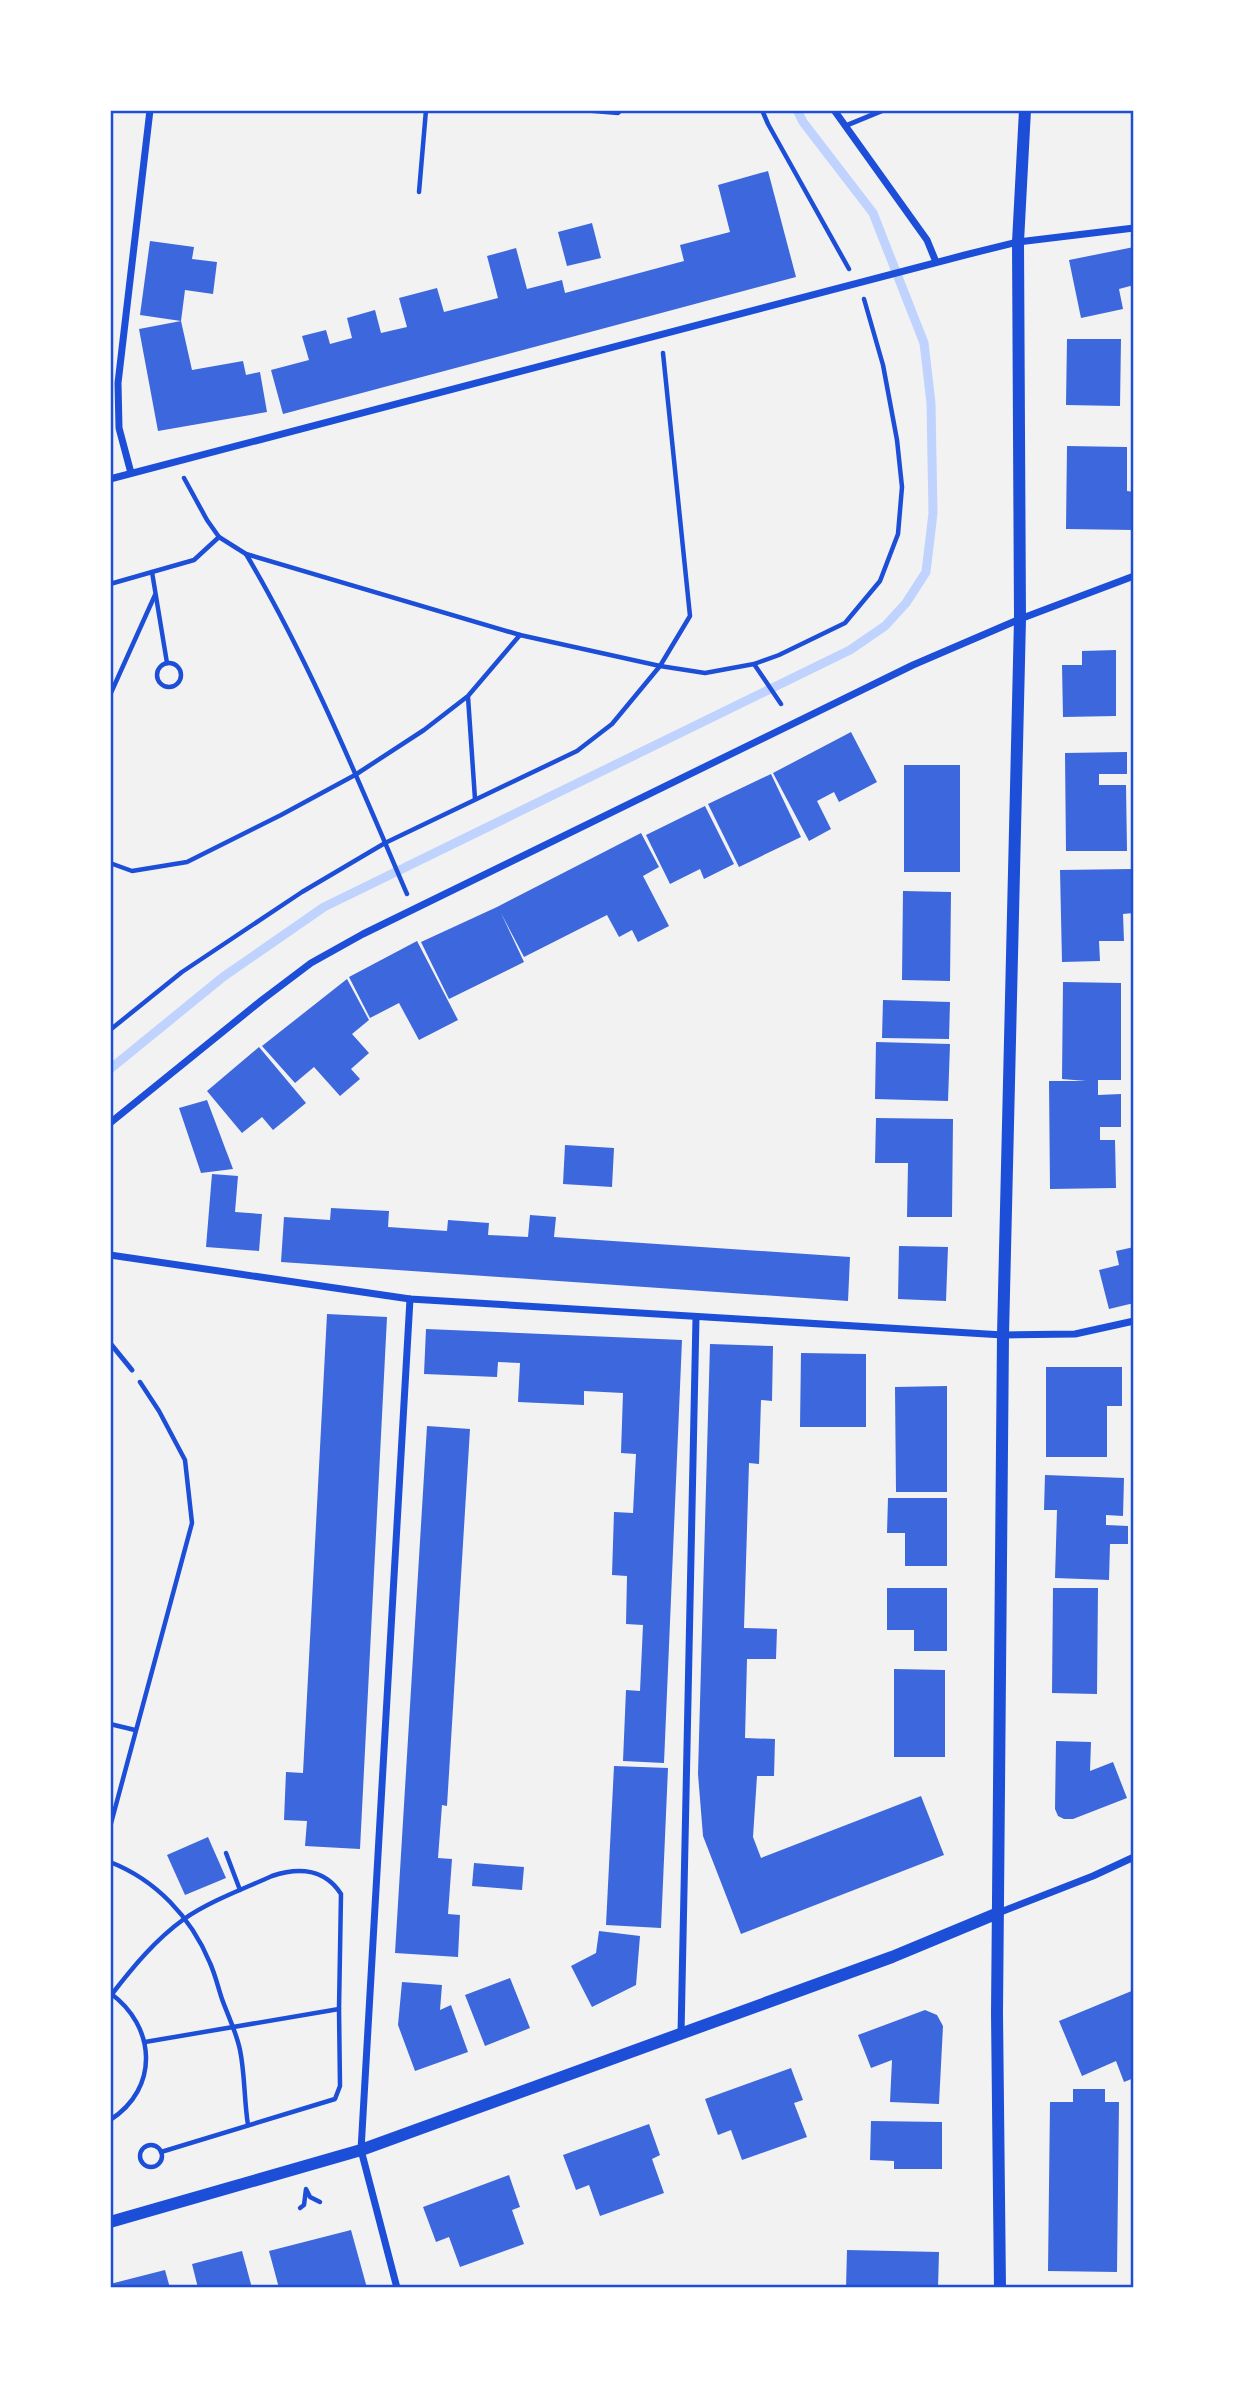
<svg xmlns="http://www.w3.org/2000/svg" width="1244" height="2398" font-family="'Golos Text',sans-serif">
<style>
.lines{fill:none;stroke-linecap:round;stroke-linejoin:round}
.stream{stroke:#bfd3fe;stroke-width:9}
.building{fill:#3d67dc}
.path{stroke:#1d4ed8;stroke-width:4.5}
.service{stroke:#1d4ed8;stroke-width:5}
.minor{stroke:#1d4ed8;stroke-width:7}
.tertiary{stroke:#1d4ed8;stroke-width:12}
.neatline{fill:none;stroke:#1d4ed8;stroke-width:2.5}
</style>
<rect width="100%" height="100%" fill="#f2f2f2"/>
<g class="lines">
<!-- stream -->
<path class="stream" d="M110,1069l113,-92 101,-70 526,-257 35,-24 21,-23 20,-31 7,-59 -2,-110 -7,-60 -51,-130 -70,-91 -6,-12"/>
</g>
<!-- building -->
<g class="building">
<path d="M768,171l28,106 -513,137 -12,-44 38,-10 -7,-24 24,-6 4,14 22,-6 -5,-20 28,-8 6,23 26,-6 -8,-29 38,-10 7,24 54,-14 -11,-42 29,-8 11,41 35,-9 3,13 119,-32 -4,-16 50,-13 -12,-47z"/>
<path d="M592,223l9,35 -34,8 -9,-34z"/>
<path d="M150,241l44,6 -2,12 25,3 -4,32 -28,-4 -4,31 11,49 51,-9 3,14 14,-3 7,40 -109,19 -19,-102 42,-8 -41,-6z"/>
<path d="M1134,247v38l-15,4 4,20 -42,9 -12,-58z"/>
<rect x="1131" y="337" width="3" height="67"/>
<path d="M1067,339h54l-1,67 -54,-1z"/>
<path d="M1067,446l60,1v44l7,1v38l-68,-1z"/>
<path d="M1116,650v66l-53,1 -1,-52h20v-14z"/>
<path d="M851,732l26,50 -38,20 -5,-10 -17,9 14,28 -22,12 -36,-68z"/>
<path d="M1127,752v22h-28v11h27l1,66h-61l-1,-98z"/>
<rect x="904" y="765" width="56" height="107"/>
<path d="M771,774l30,63 -62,30 -31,-63z"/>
<path d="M705,806l29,58 -30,15 -4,-10 -30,15 -24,-49z"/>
<path d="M641,833l18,34 -16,9 26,50 -31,16 -6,-12 -13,7 -12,-22 -83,42 -23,-44 23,49 -75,37 -28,-57 76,-35z"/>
<path d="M1132,869l1,44 -10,1 1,27h-25l1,20 -38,1 -2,-92z"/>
<path d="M903,891l48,1 -1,89 -48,-1z"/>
<path d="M417,941l41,79 -39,20 -20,-37 -29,15 -21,-41z"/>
<path d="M347,979l22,41 -17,14 17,19 -18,16 9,10 -20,17 -26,-29 -19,16 -33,-37z"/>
<path d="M1063,982l58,1v97h-23v15l23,-1v33h-21v13h15l1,48 -66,1 -1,-108h37l-24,-2z"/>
<path d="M883,1000l67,2 -1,37 -67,-1z"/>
<path d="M876,1042l74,2 -2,57 -73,-2z"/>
<path d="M259,1047l47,56 -33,27 -11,-13 -20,16 -35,-42z"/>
<path d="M207,1100l26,69 -32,4 -22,-65z"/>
<path d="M876,1118l77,1 -1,98h-45l1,-54h-33z"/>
<path d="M565,1145l49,3 -2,39 -49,-3z"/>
<path d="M212,1174l26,2 -3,36 27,2 -3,37 -53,-4z"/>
<path d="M331,1208l58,3 -1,16 59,4 1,-11 41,3 -1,12 40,2 2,-22 26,2 -2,20 296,20 -2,44 -567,-39 3,-45 46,3z"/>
<path d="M899,1246l49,1 -2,54 -48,-2z"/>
<path d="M1134,1247v56l-25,6 -10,-39 20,-5 -3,-14z"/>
<path d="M327,1314l60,3 -27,532 -55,-3 2,-25 -23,-1 2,-48 17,1z"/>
<path d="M426,1329l256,11 -18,423 -41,-2 3,-71 14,1 3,-66 -17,-1 1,-48 -15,-1 2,-63 19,1 3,-59 -15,-1 2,-60 -39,-2v14l-66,-3 2,-39 -22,-1 -1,15 -73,-3z"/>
<path d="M710,1344l63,2 -1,55 -11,-1 -2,64 -10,-1 -5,165 33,1 -1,30h-29l-2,79 30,1 -1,37h-17l-4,61 8,21 160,-62 23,59 -203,79 -38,-98 -5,-62z"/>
<path d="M801,1353l65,1v73h-66z"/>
<path d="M1046,1367h76v39h-15v51h-61z"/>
<path d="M947,1386v106h-51l-1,-105z"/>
<path d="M427,1426l43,3 -23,377 -5,-1 -4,53 14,1 -4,55 12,1 -2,42 -63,-4z"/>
<path d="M1045,1475l79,3 -1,38 -17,-1v10l22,1v18h-18l-1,36 -54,-2 2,-68h-13z"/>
<path d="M888,1498h59v68h-42v-33h-18z"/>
<path d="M887,1588h60v63h-33v-21h-27z"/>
<path d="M1053,1588h45l-1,106 -45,-1z"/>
<path d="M894,1669l51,1v87h-51z"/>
<path d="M1056,1741l35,1 -1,29 23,-9 14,36 -54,21h-9l-6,-3 -3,-7z"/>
<path d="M614,1766l54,2 -7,160 -55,-3z"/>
<path d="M208,1837l18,41 -41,17 -18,-40z"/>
<path d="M474,1863l50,4 -2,23 -50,-4z"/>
<path d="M599,1931l41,5 -4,49 -44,22 -21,-41 25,-13z"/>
<path d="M510,1978l20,50 -45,18 -20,-51z"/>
<path d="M402,1982l40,3 -2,25 11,-5 17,47 -53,19 -17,-46z"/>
<path d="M1134,1990v88l-10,4 -8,-21 -34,15 -23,-55z"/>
<path d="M925,2010l12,5 6,11 -4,78 -49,-2 2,-42 -21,8 -13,-33z"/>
<path d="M791,2068l12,32 -9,3 13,34 -65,23 -11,-30 -13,5 -13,-36z"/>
<path d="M1073,2089h32v13h14l-2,170 -69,-1 2,-169h23z"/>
<path d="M871,2121l71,1v47h-48v-8l-24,-1z"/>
<path d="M649,2124l11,31 -8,4 12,34 -64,23 -11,-31 -13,5 -13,-35z"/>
<path d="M509,2175l11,32 -8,3 12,34 -64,23 -11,-30 -13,5 -13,-35z"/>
<path d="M351,2230l16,58h-88l-10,-37z"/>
<path d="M847,2250l92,2 -1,36h-92z"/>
<path d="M242,2251l10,37h-54l-6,-24z"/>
<path d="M165,2270l5,18h-60v-4z"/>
</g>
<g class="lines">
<!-- path -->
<g class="path">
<path d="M582,110l36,3 3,-3"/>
<path d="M762,110l6,14 81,145"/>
<path d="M419,192l7,-82"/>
<path d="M184,478l23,42 12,17 27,17 274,81 140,31 45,7 49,-9 25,-9 66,-32 35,-42 18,-47 4,-47 -5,-47 -14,-75 -19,-66"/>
<path d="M246,554c64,108 112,226 161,340"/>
<path d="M152,572l15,91"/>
<path d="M110,584l84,-24 25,-23"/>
<circle cx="169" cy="675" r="12"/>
<path d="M754,664l27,40"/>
<path d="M110,695l45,-100"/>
<path d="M468,697l7,102"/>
<path d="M110,863l22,8 55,-9 94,-47 74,-40 69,-45 44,-34 52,-61"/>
<path d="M110,1030l72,-58 120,-80 83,-49 192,-92 35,-27 48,-58 30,-50 -27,-263"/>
<path d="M110,1724l25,6"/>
<path d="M110,1827l82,-304 -7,-63 -26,-49 -19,-29"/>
<path d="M226,1853l14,37"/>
<path d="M110,1862c46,18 81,55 100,101 5,11 8,24 12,36 6,17 14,32 18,51 5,24 4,50 8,75"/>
<path d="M110,1993c46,33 50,95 0,127"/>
<path d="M112,1994c21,-27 43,-54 72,-75 26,-18 59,-30 88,-43 27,-9 53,-7 69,18l-2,115 1,77 -5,13 -174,53"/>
<path d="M145,2042l194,-33"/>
<circle cx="151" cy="2156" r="11"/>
<path d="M300,2208l4,-3 2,-16 4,8 10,5"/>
</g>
<!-- service -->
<g class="service">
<path d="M845,126l39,-16"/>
<path d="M110,1343l22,27"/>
</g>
<!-- minor -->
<g class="minor">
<path d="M834,110l93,130 9,22"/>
<path d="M131,473l-12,-45 -1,-45 32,-273"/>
<path d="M110,479l855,-224 53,-13 116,-14"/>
<path d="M110,1123l152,-123 49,-37 52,-29 550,-269 107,-46 114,-43"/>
<path d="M110,1255l300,44 593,36 72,-1 59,-13"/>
<path d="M998,1913l95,-37 41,-19"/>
<path d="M681,2034l15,-717"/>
<path d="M397,2288l-36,-138 49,-851"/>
</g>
<!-- tertiary -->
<g class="tertiary">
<path d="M110,2222l251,-72 531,-193 106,-44"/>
<path d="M1000,2288l-3,-275 6,-678 17,-716 -2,-377 7,-132"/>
</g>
</g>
<!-- border -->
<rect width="1244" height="2398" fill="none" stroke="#ffffff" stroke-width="224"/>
<rect x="112" y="112" width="1020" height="2174" class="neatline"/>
</svg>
